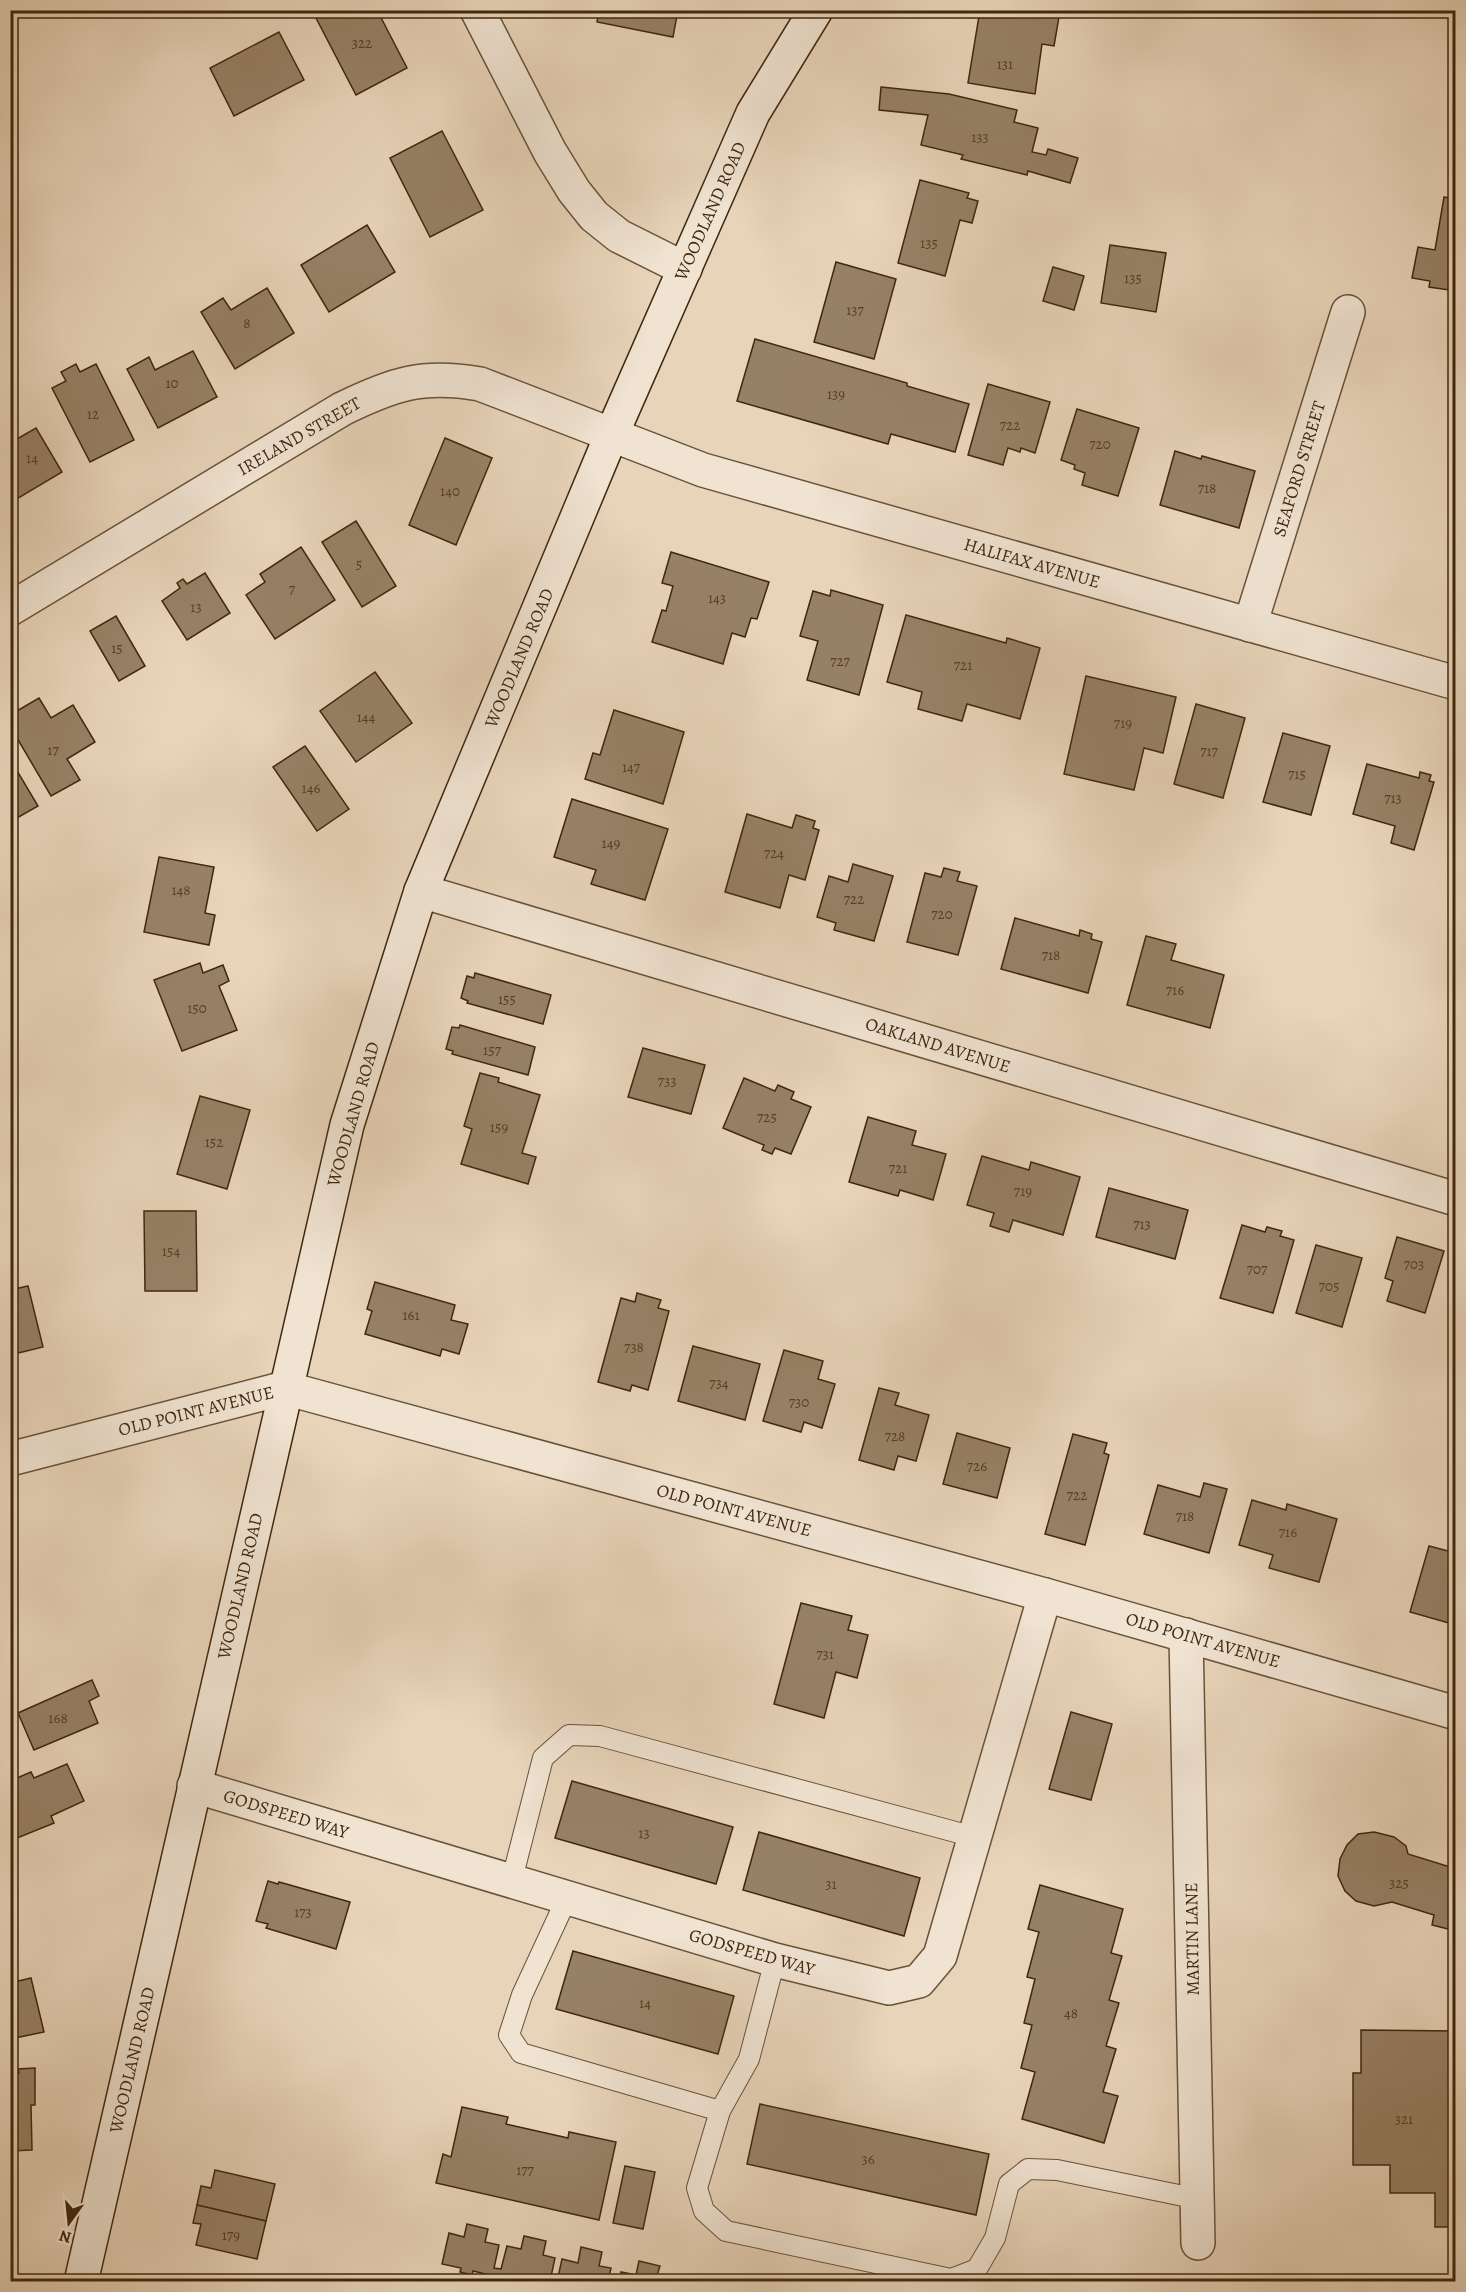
<svg xmlns="http://www.w3.org/2000/svg" width="1466" height="2292" font-family="Alegreya,serif">
<style>
.building{fill:#978166;stroke:#40270d;stroke-width:1.5}
.lines{fill:none;stroke-linecap:round;stroke-linejoin:round}
.service-casing{stroke:#6a5238;stroke-width:22}
.minor-casing{stroke:#6a5238;stroke-width:36}
.secondary-casing{stroke:#40270d;stroke-width:36}
.service{stroke:#f0e3d2;stroke-width:20}
.minor{stroke:#f0e3d2;stroke-width:33}
.secondary{stroke:#f0e3d2;stroke-width:33}
.labels{text-anchor:middle;dominant-baseline:central;stroke-width:5;stroke-linejoin:round;paint-order:stroke}
.number-label{font-size:15px;fill:#563e23}
.street-label{font-size:18px;fill:#40270d;stroke:#f0e3d2}
</style>
<rect width="100%" height="100%" fill="#e8d4b9"/>
<filter id="stains"><feTurbulence type="fractalNoise" baseFrequency=".00333" numOctaves="4"/><feColorMatrix values="0 0 0 0 .2 0 0 0 0 .09 0 0 0 0 .02 0 0 0 .5 -.17"/></filter>
<radialGradient id="worn" r=".72"><stop offset=".6" stop-color="#630" stop-opacity="0"/><stop offset="1" stop-color="#630" stop-opacity=".3"/></radialGradient>
<!-- building -->
<g class="building">
<path d="M330,10h47l30,58 -51,27 -40,-77z"/>
<path d="M599,10h79l-5,27 -76,-15z"/>
<path d="M980,10h63l-1,5 17,2 -5,29 -12,-2 -7,50 -67,-11z"/>
<path d="M279,32l25,48 -70,36 -24,-48z"/>
<path d="M881,87l68,7 68,16 -3,12 24,6 -6,24 14,3 2,-6 30,9 -8,25 -42,-12 -1,4 -66,-16 2,-4 -42,-10 7,-30 -49,-5z"/>
<path d="M442,131l41,79 -53,27 -40,-79z"/>
<path d="M920,180l49,13 -2,5 11,3 -6,22 -12,-3 -15,56 -47,-13z"/>
<path d="M1444,197l12,2v92l-27,-4 1,-6 -18,-3 6,-31 17,3z"/>
<path d="M367,225l28,47 -66,40 -28,-47z"/>
<path d="M1110,245l56,8 -10,59 -55,-9z"/>
<path d="M836,262l60,17 -22,80 -60,-17z"/>
<path d="M1053,267l31,9 -10,34 -31,-9z"/>
<path d="M267,288l27,45 -59,36 -34,-57 22,-14 8,12z"/>
<path d="M755,339l152,44v3l62,18 -14,48 -64,-18 -3,10 -151,-43z"/>
<path d="M193,351l24,46 -59,31 -31,-59 22,-12 6,13z"/>
<path d="M76,364l4,8 16,-8 38,76 -44,22 -38,-74 14,-7 -5,-9z"/>
<path d="M988,384l62,18 -15,51 -14,-5 -1,4 -12,-4 -5,17 -35,-10z"/>
<path d="M1077,409l62,19 -21,68 -36,-11 3,-12 -11,-4 1,-4 -14,-5z"/>
<path d="M36,428l26,44 -52,31v-60z"/>
<path d="M445,438l47,20 -36,87 -47,-20z"/>
<path d="M1175,451l26,8 1,-3 53,15 -16,57 -79,-23z"/>
<path d="M356,521l40,65 -34,21 -40,-65z"/>
<path d="M301,547l34,53 -60,39 -29,-44 19,-13 -5,-8z"/>
<path d="M671,552l98,30 -12,37 -6,-1 -6,19 -13,-4 -9,31 -71,-22 10,-32 4,1 7,-25 -11,-3z"/>
<path d="M205,573l25,40 -43,27 -25,-39 18,-13 -3,-5 6,-4 4,5z"/>
<path d="M831,590l52,15 -24,90 -52,-15 11,-39 -18,-5 13,-45 17,5z"/>
<path d="M906,615l100,28 1,-5 33,10 -20,71 -53,-15 -5,17 -44,-12 4,-17 -35,-10z"/>
<path d="M116,616l29,50 -26,15 -29,-50z"/>
<path d="M375,672l37,51 -56,39 -36,-51z"/>
<path d="M1086,676l90,21 -13,56 -19,-5 -10,42 -70,-16z"/>
<path d="M39,698l12,20 22,-13 22,37 -28,17 13,21 -29,16 -41,-70v-11z"/>
<path d="M1196,704l49,14 -22,80 -49,-14z"/>
<path d="M614,710l70,22 -21,72 -78,-25 8,-26 7,2z"/>
<path d="M1283,733l47,13 -19,69 -48,-13z"/>
<path d="M305,746l44,63 -32,22 -44,-64z"/>
<path d="M10,759l28,47 -28,16z"/>
<path d="M1367,764l52,14 1,-6 11,3 -2,6 5,1 -20,68 -23,-7 4,-17 -42,-12z"/>
<path d="M572,799l96,30 -23,71 -54,-16 5,-14 -42,-13z"/>
<path d="M747,814l45,14 4,-13 19,6 -2,7 6,2 -14,50 -16,-5 -9,33 -55,-16z"/>
<path d="M159,857l55,10 -9,46 10,2 -6,30 -65,-13z"/>
<path d="M853,864l40,12 -19,65 -40,-11 2,-7 -19,-6 12,-41 19,6z"/>
<path d="M944,868l16,4 -3,9 20,5 -19,69 -51,-13 18,-69 16,4z"/>
<path d="M1015,918l64,18 1,-6 12,4 -1,5 11,3 -14,51 -87,-24z"/>
<path d="M1146,936l30,8 -5,16 53,15 -14,53 -83,-23z"/>
<path d="M200,963l3,10 20,-8 6,16 -10,5 18,44 -55,21 -28,-71z"/>
<path d="M475,973l76,22 -8,29 -76,-21 1,-2 -7,-3 6,-22 7,2z"/>
<path d="M460,1025l75,22 -7,28 -76,-21 1,-3 -7,-2 6,-22 7,1z"/>
<path d="M643,1048l62,17 -14,49 -63,-17z"/>
<path d="M480,1073l19,5 -1,4 42,13 -18,58 14,4 -8,27 -67,-20 11,-35 -8,-3z"/>
<path d="M744,1078l31,13 3,-6 16,7 -3,7 20,8 -20,47 -16,-6 -3,6 -10,-4 2,-5 -41,-17z"/>
<path d="M200,1096l50,14 -23,79 -50,-15z"/>
<path d="M868,1117l48,14 -4,14 34,9 -13,46 -33,-10 -2,6 -49,-14z"/>
<path d="M982,1156l47,14 2,-8 49,15 -17,58 -50,-15 -4,12 -19,-6 4,-13 -27,-8z"/>
<path d="M1109,1188l79,22 -13,49 -79,-22z"/>
<path d="M144,1211h52l1,80h-52z"/>
<path d="M1242,1225l23,7 2,-5 15,4 -2,5 14,4 -21,73 -53,-15z"/>
<path d="M1397,1237l47,14 -19,62 -38,-12 6,-20 -8,-3z"/>
<path d="M1316,1245l46,13 -20,69 -46,-14z"/>
<path d="M375,1282l80,23 -4,15 17,4 -9,30 -17,-5 -2,7 -75,-22 7,-23 -5,-2z"/>
<path d="M28,1286l15,61 -33,8v-65z"/>
<path d="M637,1293l24,7 -3,8 11,3 -21,79 -16,-5 -2,6 -32,-9 23,-84 14,4z"/>
<path d="M693,1346l67,18 -15,56 -67,-19z"/>
<path d="M784,1350l39,11 -5,18 17,5 -13,44 -18,-6 -3,10 -38,-11z"/>
<path d="M879,1388l20,5 -4,12 34,10 -13,46 -18,-5 -4,14 -35,-10z"/>
<path d="M957,1433l53,15 -13,50 -54,-14z"/>
<path d="M1073,1434l34,9 -3,10 5,2 -24,90 -40,-11z"/>
<path d="M1204,1483l23,6 -18,64 -65,-19 14,-49 42,12z"/>
<path d="M1252,1500l34,10 1,-6 50,15 -18,63 -50,-14 4,-13 -34,-10z"/>
<path d="M1429,1546l27,7v72l-46,-13z"/>
<path d="M801,1603l51,13 -4,14 20,5 -11,43 -21,-6 -12,46 -50,-14z"/>
<path d="M92,1680l7,16 -10,5 9,22 -64,27 -16,-37z"/>
<path d="M1071,1712l41,12 -21,76 -42,-11z"/>
<path d="M67,1764l17,37 -33,15 3,7 -44,18v-60l21,-9 3,6z"/>
<path d="M572,1781l161,46 -17,57 -161,-46z"/>
<path d="M759,1832l161,46 -16,58 -161,-46z"/>
<path d="M1374,1832l20,5 12,9 2,8 42,13 4,-11h2v75l-24,-6 2,-10 -42,-13 -18,4 -18,-5 -11,-10 -7,-15 2,-17 7,-14 11,-11z"/>
<path d="M268,1881l10,3 1,-2 71,20 -14,47 -70,-21 2,-4 -12,-3z"/>
<path d="M1040,1885l83,24 -12,44 11,3 -13,44 10,3 -13,43 10,3 -13,43 15,4 -14,47 -82,-24 13,-47 -14,-4 11,-43 -8,-2 11,-44 -8,-2 12,-45 -11,-3z"/>
<path d="M573,1951l161,45 -16,58 -162,-45z"/>
<path d="M31,1978l13,54 -34,7v-56z"/>
<path d="M1361,2030l95,1v221l-1,-25h-20v-34h-45v-28h-37v-92h8z"/>
<path d="M35,2068v37h-4l1,45 -22,1v-77l9,-1 -1,-4z"/>
<path d="M760,2104l229,50 -13,61 -229,-51z"/>
<path d="M462,2107l46,10 -2,7 62,14 1,-6 47,10 -17,78 -163,-37 7,-29 8,3z"/>
<path d="M625,2166l30,6 -12,57 -30,-6z"/>
<path d="M215,2170l60,14 -9,37 -69,-16 4,-19 10,2z"/>
<path d="M197,2205l69,16 -9,38 -61,-14 5,-21 -8,-1z"/>
<path d="M467,2224l21,5 -3,13 14,3 -5,23 7,1 6,-23 14,3 3,-13 22,5 -3,14 12,3 -5,23 6,1h-38l-16,-5 -1,5h-2l-9,-2v-5l-17,-4 -1,4 -12,-3 1,-4 -19,-4 7,-31 15,4z"/>
<path d="M581,2247l21,5 -3,14 12,2 -3,14h-51l5,-23 16,4z"/>
<path d="M639,2261l21,5 -4,13 12,3h-49l2,-10 15,3z"/>
</g>
<g class="lines">
<!-- service casing -->
<g class="service-casing">
<g id="service">
<path d="M511,1883l32,-125 26,-23 31,1 374,101"/>
<path d="M567,1898l-45,97 -13,40 12,18 199,58"/>
<path d="M775,1960l-26,99 -29,52 -23,77 7,23 22,20 225,48 26,-10 18,-31 14,-54 19,-15 29,1 141,29"/>
</g>
</g>
<!-- minor casing -->
<g class="minor-casing">
<g id="minor">
<path d="M477,10l73,142 24,39 20,25 25,20 66,33"/>
<path d="M10,609l332,-200c51,-25 80,-35 138,-25l223,86 753,213"/>
<path d="M1250,625l98,-313"/>
<path d="M421,891l1035,308"/>
<path d="M10,1459l275,-71 760,207 411,118"/>
<path d="M1186,1635l12,608"/>
<path d="M194,1786l581,174 114,28 30,-7 21,-25 105,-361"/>
</g>
</g>
<!-- secondary casing -->
<g class="secondary-casing">
<path id="secondary" d="M81,2282l266,-1157 74,-234 190,-455 142,-323 63,-103"/>
</g>
<!-- service -->
<use href="#service" class="service"/>
<!-- minor -->
<use href="#minor" class="minor"/>
<!-- secondary -->
<use href="#secondary" class="secondary"/>
</g>
<g class="labels">
<!-- number labels -->
<g class="number-label">
<text x="362" y="43">322</text>
<text x="1005" y="64">131</text>
<text x="980" y="137">133</text>
<text x="929" y="243">135</text>
<text x="1133" y="278">135</text>
<text x="855" y="310">137</text>
<text x="247" y="323">8</text>
<text x="172" y="383">10</text>
<text x="836" y="394">139</text>
<text x="93" y="414">12</text>
<text x="1010" y="425">722</text>
<text x="1100" y="444">720</text>
<text x="32" y="458">14</text>
<text x="1207" y="488">718</text>
<text x="450" y="491">140</text>
<text x="359" y="564">5</text>
<text x="292" y="589">7</text>
<text x="717" y="598">143</text>
<text x="196" y="607">13</text>
<text x="117" y="648">15</text>
<text x="840" y="661">727</text>
<text x="963" y="665">721</text>
<text x="366" y="717">144</text>
<text x="1123" y="723">719</text>
<text x="53" y="750">17</text>
<text x="1209" y="751">717</text>
<text x="631" y="767">147</text>
<text x="1297" y="774">715</text>
<text x="311" y="788">146</text>
<text x="1393" y="798">713</text>
<text x="611" y="843">149</text>
<text x="774" y="853">724</text>
<text x="181" y="890">148</text>
<text x="854" y="899">722</text>
<text x="942" y="914">720</text>
<text x="1051" y="955">718</text>
<text x="1175" y="990">716</text>
<text x="507" y="999">155</text>
<text x="197" y="1008">150</text>
<text x="492" y="1050">157</text>
<text x="667" y="1081">733</text>
<text x="767" y="1117">725</text>
<text x="499" y="1127">159</text>
<text x="214" y="1142">152</text>
<text x="898" y="1168">721</text>
<text x="1023" y="1191">719</text>
<text x="1142" y="1224">713</text>
<text x="171" y="1251">154</text>
<text x="1414" y="1264">703</text>
<text x="1257" y="1269">707</text>
<text x="1329" y="1286">705</text>
<text x="411" y="1315">161</text>
<text x="634" y="1347">738</text>
<text x="719" y="1383">734</text>
<text x="799" y="1402">730</text>
<text x="895" y="1436">728</text>
<text x="977" y="1466">726</text>
<text x="1077" y="1495">722</text>
<text x="1185" y="1516">718</text>
<text x="1288" y="1532">716</text>
<text x="825" y="1654">731</text>
<text x="58" y="1718">168</text>
<text x="644" y="1833">13</text>
<text x="1399" y="1883">325</text>
<text x="831" y="1884">31</text>
<text x="303" y="1912">173</text>
<text x="645" y="2003">14</text>
<text x="1071" y="2013">48</text>
<text x="1404" y="2119">321</text>
<text x="868" y="2159">36</text>
<text x="525" y="2170">177</text>
<text x="231" y="2235">179</text>
</g>
<!-- street labels -->
<g class="street-label">
<text transform="translate(710 211) rotate(-66)">WOODLAND ROAD</text>
<text transform="translate(299 436) rotate(-30)">IRELAND STREET</text>
<text transform="translate(1299 469) rotate(-73)">SEAFORD STREET</text>
<text transform="translate(1032 563) rotate(16)">HALIFAX AVENUE</text>
<text transform="translate(519 658) rotate(-67)">WOODLAND ROAD</text>
<text transform="translate(938 1045) rotate(17)">OAKLAND AVENUE</text>
<text transform="translate(353 1114) rotate(-74)">WOODLAND ROAD</text>
<text transform="translate(196 1411) rotate(-14)">OLD POINT AVENUE</text>
<text transform="translate(734 1510) rotate(15)">OLD POINT AVENUE</text>
<text transform="translate(240 1586) rotate(-77)">WOODLAND ROAD</text>
<text transform="translate(1203 1640) rotate(16)">OLD POINT AVENUE</text>
<text transform="translate(286 1814) rotate(17)">GODSPEED WAY</text>
<text transform="translate(1192 1939) rotate(-91)">MARTIN LANE</text>
<text transform="translate(752 1952) rotate(16)">GODSPEED WAY</text>
<text transform="translate(132 2060) rotate(-77)">WOODLAND ROAD</text>
</g>
</g>
<!-- margin -->
<rect width="1466" height="2292" fill="none" stroke="#e8d4b9" stroke-width="36"/>
<rect x="12" y="12" width="1442" height="2268" fill="none" stroke="#40270d" stroke-width="3"/>
<rect x="18" y="18" width="1430" height="2256" fill="none" stroke="#40270d" stroke-width="1.5"/>
<!-- north arrow -->
<g transform="translate(69 2223) rotate(195)" stroke="#f0e3d2" stroke-width="4.5" paint-order="stroke">
<path d="M0-4.5L10 22L0 15L-10 22Z" fill="#40270d"/>
<text y="-9" font-size="16" font-weight="bold" text-anchor="middle" fill="#40270d">N</text>
</g>
<rect width="100%" height="100%" filter="url(#stains)"/>
<rect width="100%" height="100%" fill="url(#worn)"/>
</svg>
